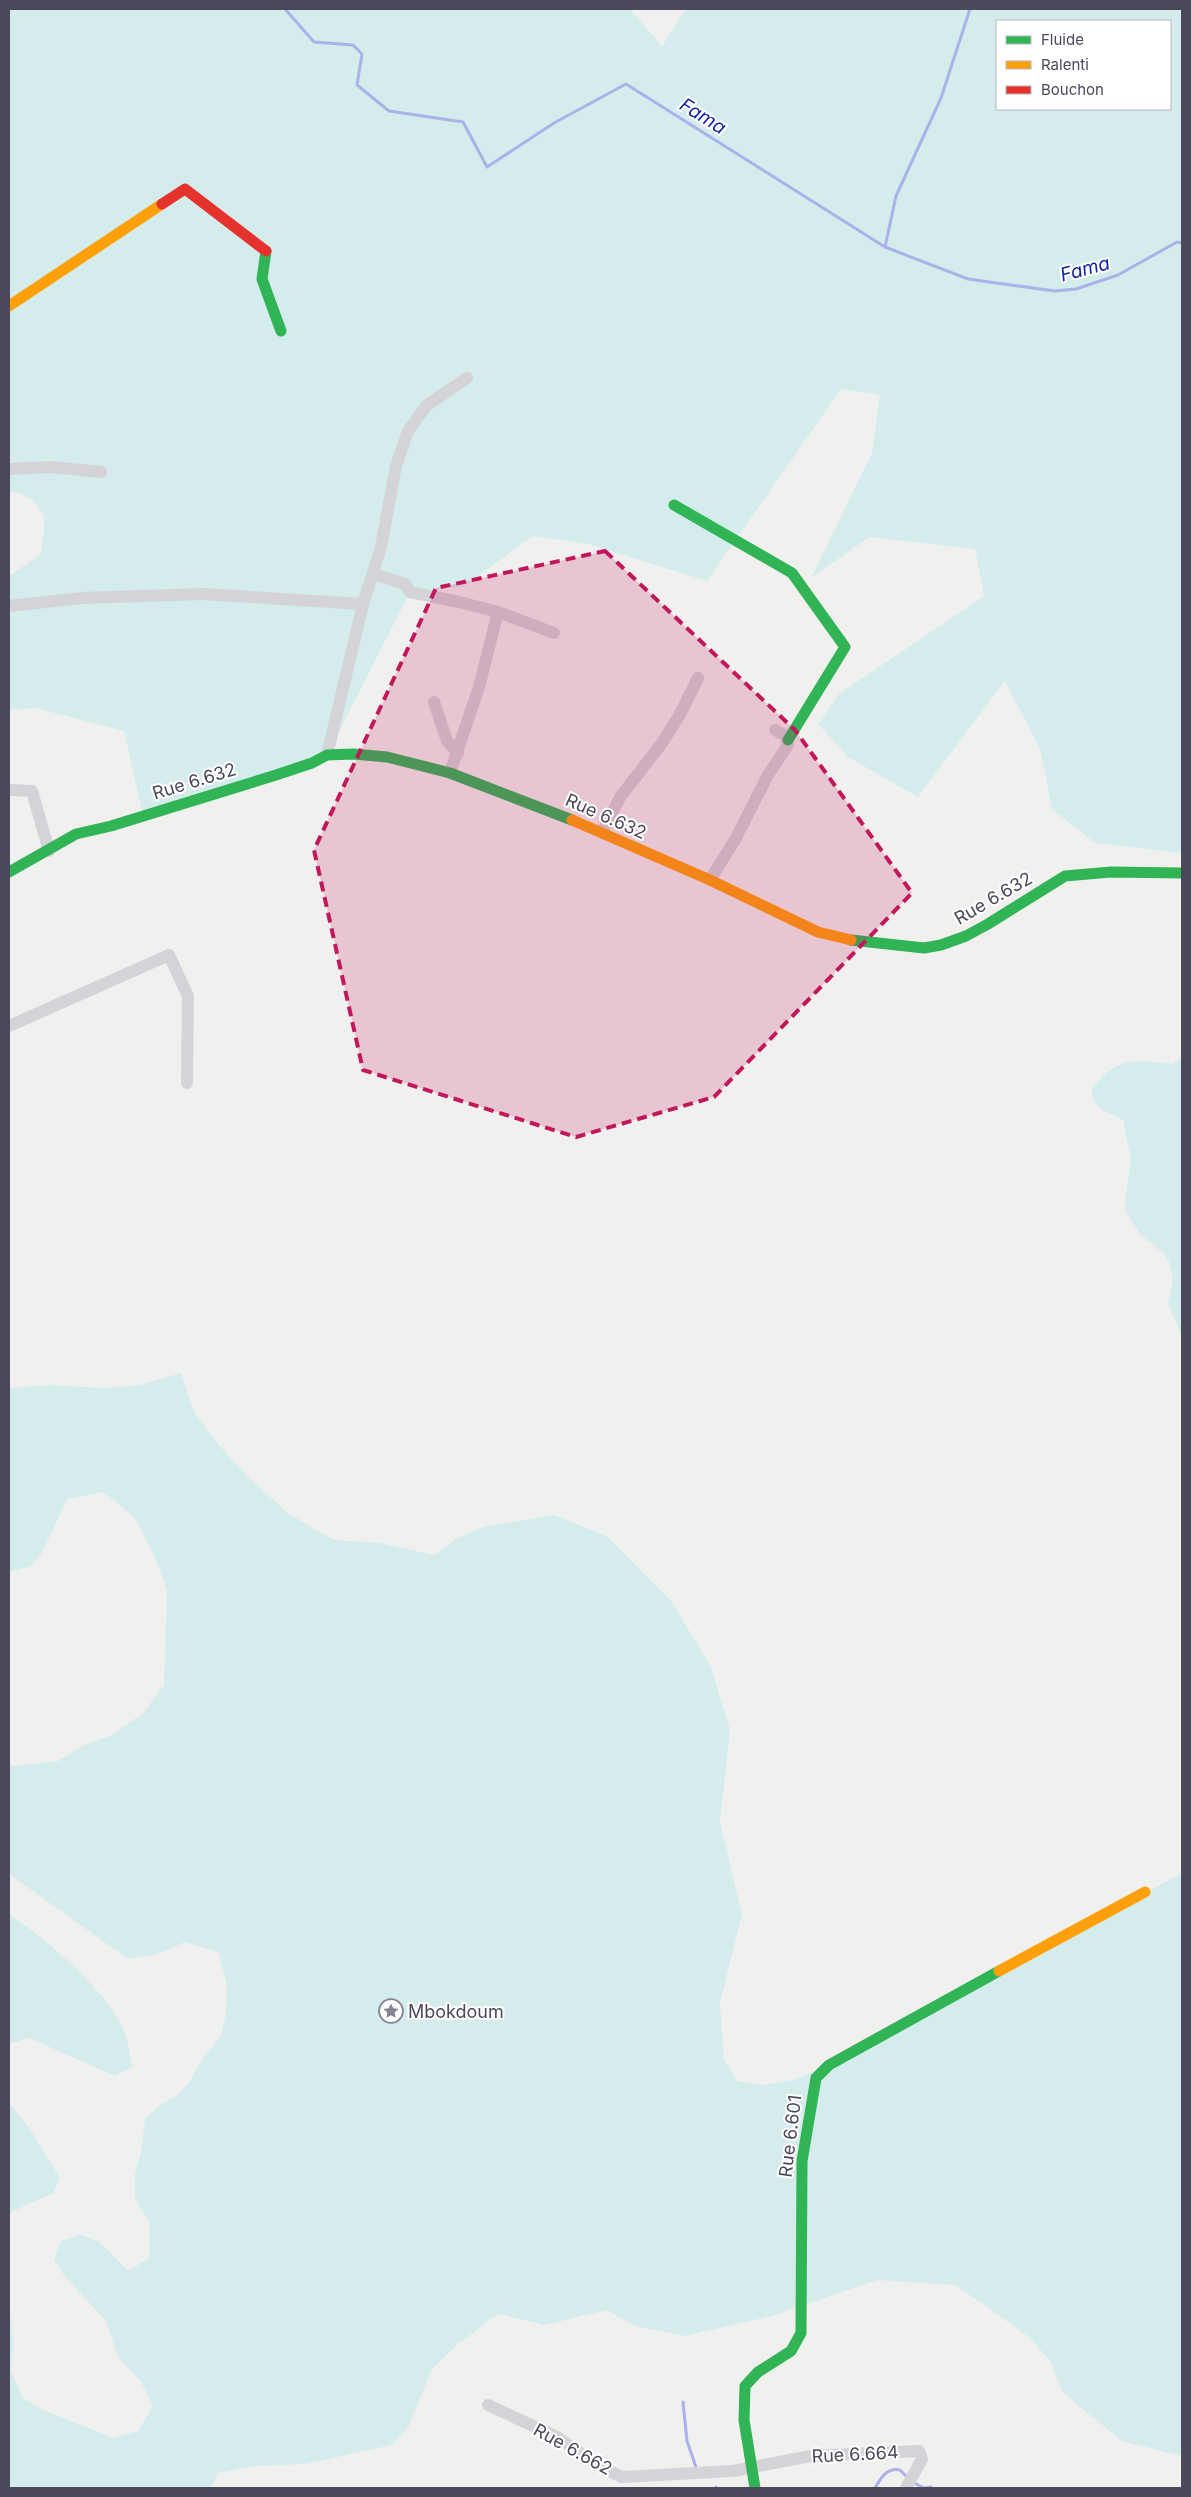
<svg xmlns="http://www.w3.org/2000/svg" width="1191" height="2497" font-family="Inter,sans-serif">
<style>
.green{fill:#d5eced;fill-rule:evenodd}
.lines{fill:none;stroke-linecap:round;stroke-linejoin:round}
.stream{stroke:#abb2e9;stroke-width:3}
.street{stroke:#d4d3d7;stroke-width:12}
.fast{stroke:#30b455;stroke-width:11}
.slow{stroke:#ff9f0a;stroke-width:11}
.jam{stroke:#e5322d;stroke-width:11}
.marked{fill:#c2185b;fill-opacity:0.2;stroke:#c2185b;stroke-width:4;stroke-dasharray:10 6;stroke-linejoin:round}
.labels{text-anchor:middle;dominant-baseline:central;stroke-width:4;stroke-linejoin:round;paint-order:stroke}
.street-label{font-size:18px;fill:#4b485b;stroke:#fff}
.poi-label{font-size:18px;fill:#4b485b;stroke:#fff;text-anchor:start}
.water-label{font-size:19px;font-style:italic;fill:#1423a2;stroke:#fff}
</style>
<rect width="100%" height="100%" fill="#f0f0ef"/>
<!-- green -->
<g class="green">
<path d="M9,9h621l32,37 24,-37h496v844l-87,-10 -43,-34 -12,-60 -35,-68 -87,116 -70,-40 -30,-33 21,-30 145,-98 -9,-47 -106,-12 -58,41 61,-125 8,-58 -39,-6 -134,192 -119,-37 -55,-8 -69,50 -54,6 -83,163 -184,60 -19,-84 -89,-23 -26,2v-134l32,-22c1,-10 5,-29 2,-39 -6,-14 -20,-24 -34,-23zM997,21h173v88h-173z"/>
<path d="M1182,1056v273l-2,3 -12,-28 5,-25 -4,-17 -6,-9 -23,-19 -16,-25 7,-50 -8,-39c-15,-8 -32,-11 -31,-31 25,-34 44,-29 81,-25z"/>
<path d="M181,1373l13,39 25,33 29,32 41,37 45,26 46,3 54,12 22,-16 27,-12 72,-12 53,22 63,64 40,66 19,63 -10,92 22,92 -22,89 4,56 13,22 25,4 31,-5 36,-15 353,-192v583l-60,-15 -60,-49 -12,-31 -20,-23 -48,-35 -28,-18 -77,-5 -105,36 -87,20 -50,-10 -28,-16 -62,15 -47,-11 -41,31 -25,24 -23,57 -17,19 -87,19 -52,2 -34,7 -9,15h-201v-180l5,35 -3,27 11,27 17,11 74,30 25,-7 15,-25 -12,-24 -23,-25 -12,-36 -40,-43 -12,-18 7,-19 20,-6 19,7 28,29 21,-13 1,-34 -15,-26v-24l7,-25 3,-31 17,-14 16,-9 12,-14 12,-22 19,-23 5,-23 1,-28 -9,-33 -33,-10 -28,12 -29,5 -119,-85v-110l6,2 43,-5 26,-16 28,-10 31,-22 21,-28 3,-94 -12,-34 -20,-39 -32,-26 -36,7 -25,54 -13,14 -20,5v-184l42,-3 51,3 38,-3z"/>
<path d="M9,1914c39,27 81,62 108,103 9,14 13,33 15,50l-17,9 -86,-38 -20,6z"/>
<path d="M9,2098l1,6 20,25 30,49 -7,15 -44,20z"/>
</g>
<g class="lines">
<!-- stream -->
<g class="stream">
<path d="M285,9l29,33 39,3 9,9 -5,31 32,26 74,11 24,45 67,-44 72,-39 259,163 83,32 87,12 21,-2 42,-14 59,-33 5,1"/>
<path d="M885,247l11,-51 45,-98 29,-89"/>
<path d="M683,2402l4,39 10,29"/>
<path d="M914,2483l10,5 7,-1"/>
<path d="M716,2487v1"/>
<path d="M875,2488c6,-10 12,-21 25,-18l7,7"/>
</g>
<!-- street -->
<g class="street">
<path d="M9,469l42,-2 50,5"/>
<path d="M373,574l32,10 5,8 49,10 39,10 56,21"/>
<path d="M9,606l73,-8 121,-4 160,10"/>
<path d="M434,702l13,39 11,12"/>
<path d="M327,755l36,-151 18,-57 15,-81 12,-35 19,-26 40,-27"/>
<path d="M450,773l29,-86 19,-75"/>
<path d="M9,790l23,1 17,60"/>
<path d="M602,832l19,-36 41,-53 17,-27 19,-38"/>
<path d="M710,880l26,-42 32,-63 20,-30 -2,-9 -11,-6"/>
<path d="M9,1026l160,-71 19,41 -1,87"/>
<path d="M488,2405l69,32 44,30 21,10 111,-6 77,-15 109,-5 3,8 -16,29"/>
</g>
<!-- fast -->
<g class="fast">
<path d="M266,251l-4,28 19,52"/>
<path d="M674,505l118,68 53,74 -57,93"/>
<path d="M9,872l67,-38 35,-8 165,-51 36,-12 15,-8 26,-1 34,3 63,16 122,47"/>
<path d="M851,940l73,8 17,-3 25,-9 22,-12 77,-48 46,-4 71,1"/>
<path d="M755,2488l-11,-68 1,-34 13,-14 33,-21 10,-18 1,-172 14,-83 13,-13 170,-94"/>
</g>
<!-- slow -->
<g class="slow">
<path d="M9,306l153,-102"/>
<path d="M572,820l138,60 108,52 33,8"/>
<path d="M999,1971l146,-79"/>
</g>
<!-- jam -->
<path class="jam" d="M162,204l23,-15 81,62"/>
</g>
<!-- marked area -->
<path class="marked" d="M605,551l190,179 117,163 -198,204 -138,40 -213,-67 -49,-220 122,-262z"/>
<!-- icons -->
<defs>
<g id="sight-ring" transform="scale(1.25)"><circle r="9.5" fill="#fff" stroke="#85838f" stroke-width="1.5"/><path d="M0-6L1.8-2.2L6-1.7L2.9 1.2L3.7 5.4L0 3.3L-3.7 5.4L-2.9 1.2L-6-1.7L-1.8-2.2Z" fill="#85838f"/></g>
</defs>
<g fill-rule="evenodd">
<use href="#sight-ring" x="391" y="2011"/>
</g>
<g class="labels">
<!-- street labels -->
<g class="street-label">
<text transform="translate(194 781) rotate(-17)">Rue 6.632</text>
<text transform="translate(606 816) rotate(24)">Rue 6.632</text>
<text transform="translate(993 898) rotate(-30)">Rue 6.632</text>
<text transform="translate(790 2136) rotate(-83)">Rue 6.601</text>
<text transform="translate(573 2449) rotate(29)">Rue 6.662</text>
<text transform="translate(855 2454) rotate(-3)">Rue 6.664</text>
</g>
<!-- poi labels -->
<g class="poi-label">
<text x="408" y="2011">Mbokdoum</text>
</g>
<!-- water labels -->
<g class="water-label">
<text transform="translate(703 116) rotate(32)">Fama</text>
<text transform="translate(1085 269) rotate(-15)">Fama</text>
</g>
</g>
<!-- border -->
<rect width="1191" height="2497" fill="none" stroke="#4b485b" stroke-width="20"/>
<!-- legend -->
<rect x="996" y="20" width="175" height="90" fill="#ffffff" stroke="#b7b6bd"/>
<rect x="1006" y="36" width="25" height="8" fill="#30b455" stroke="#b7b6bd"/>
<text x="1041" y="45" font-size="15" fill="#4b485b">Fluide</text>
<rect x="1006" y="61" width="25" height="8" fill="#ff9f0a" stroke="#b7b6bd"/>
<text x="1041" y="70" font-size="15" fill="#4b485b">Ralenti</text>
<rect x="1006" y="86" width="25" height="8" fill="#e5322d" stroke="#b7b6bd"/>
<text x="1041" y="95" font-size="15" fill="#4b485b">Bouchon</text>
</svg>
